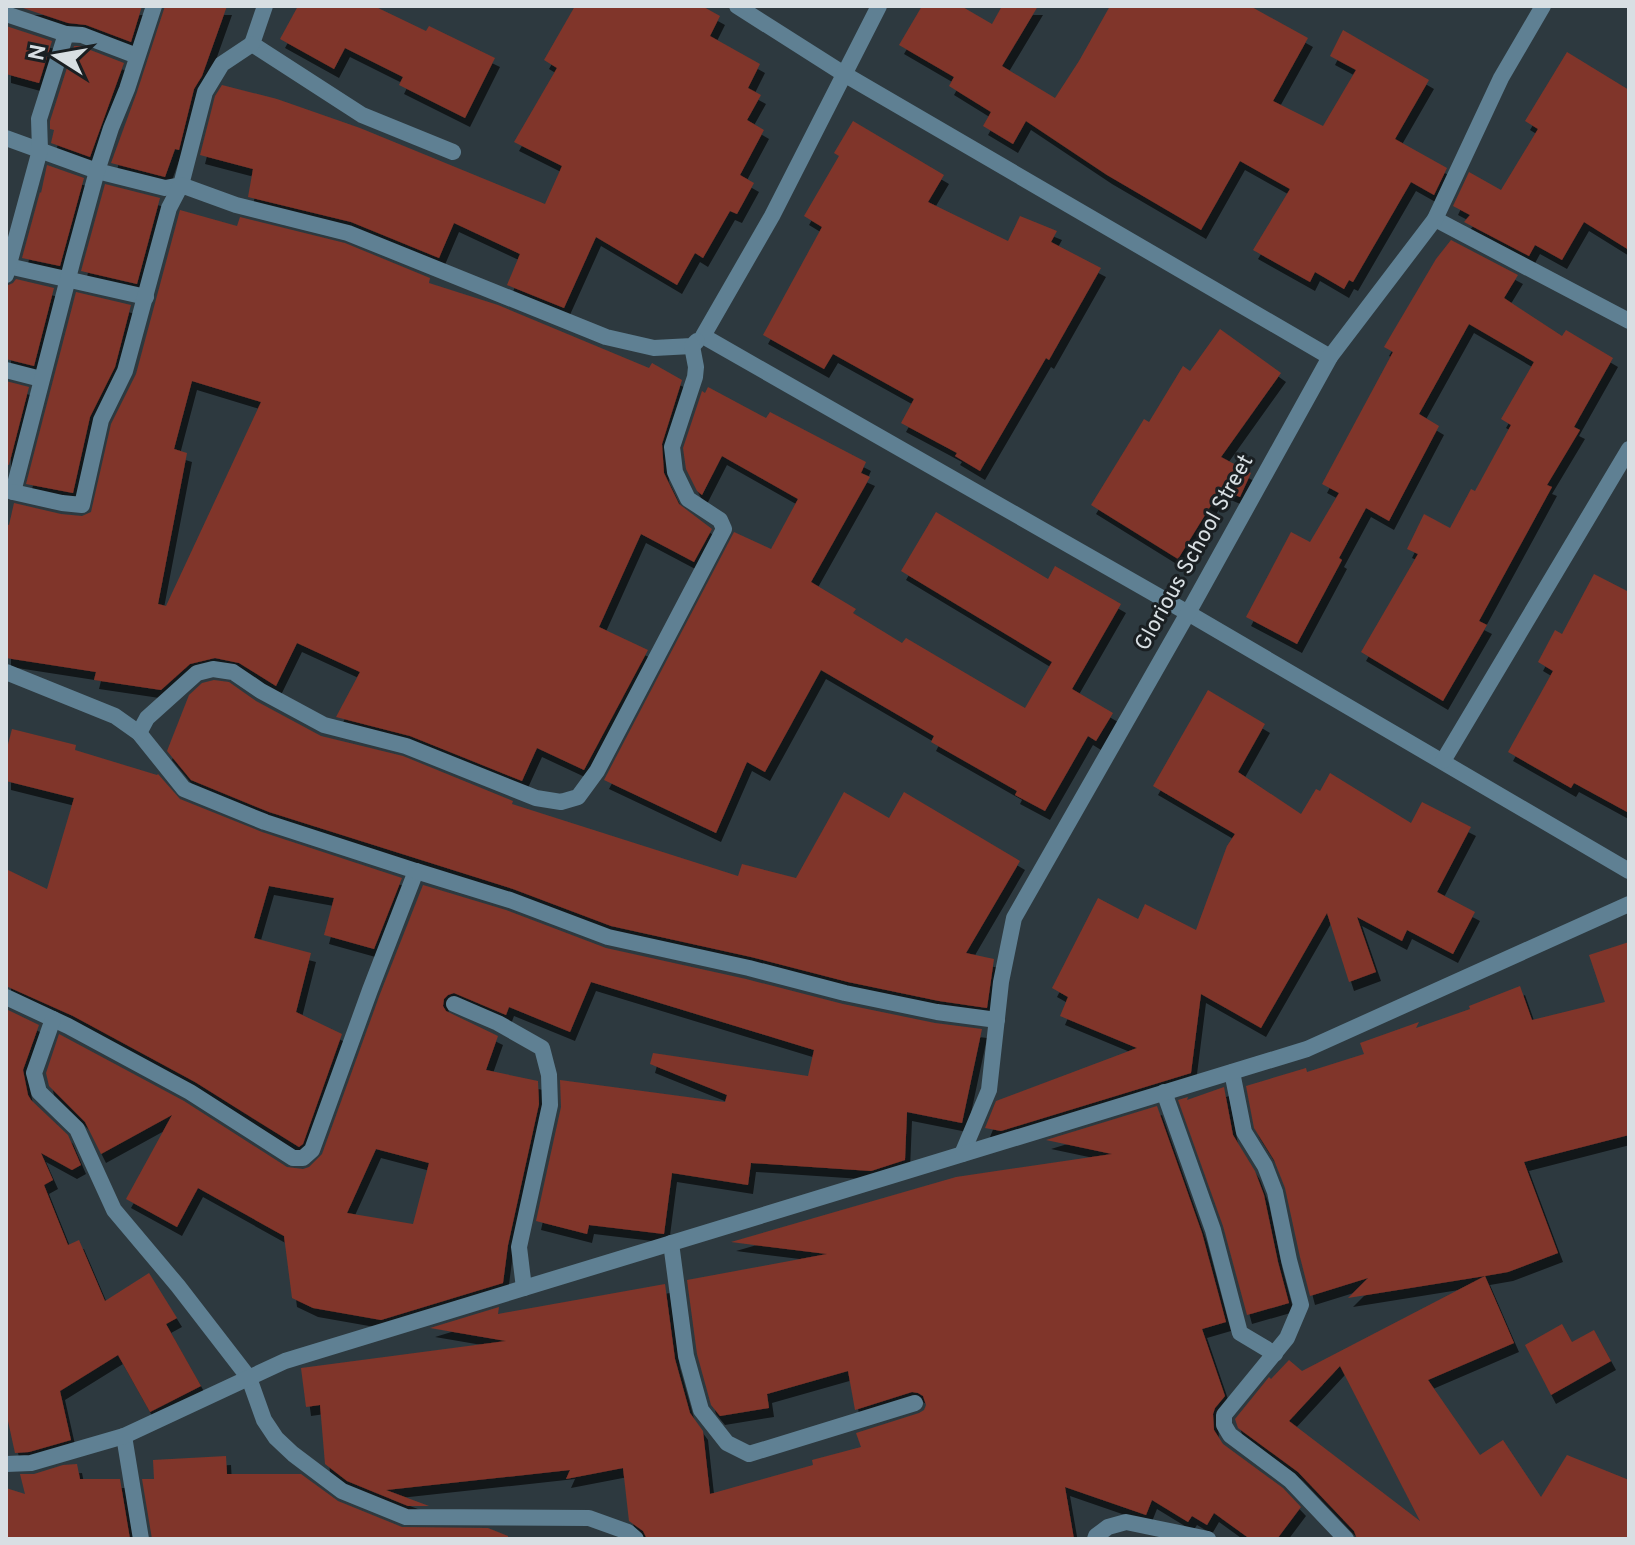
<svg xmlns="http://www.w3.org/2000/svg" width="1635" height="1545" font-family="Overpass,sans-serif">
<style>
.building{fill:#803529;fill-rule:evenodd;filter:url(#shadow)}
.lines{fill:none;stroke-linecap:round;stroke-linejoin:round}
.street{stroke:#5f8093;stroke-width:16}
.labels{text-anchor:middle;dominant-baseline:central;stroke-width:6;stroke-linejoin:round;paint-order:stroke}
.street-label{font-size:22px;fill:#d8dfe3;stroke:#1a1f22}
</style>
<defs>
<filter id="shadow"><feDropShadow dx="5" dy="9" stdDeviation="0" flood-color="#0009"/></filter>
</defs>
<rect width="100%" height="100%" fill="#2d393f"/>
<!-- building -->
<g class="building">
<path d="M17,6h125l-11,36 -45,-17 -18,-2z"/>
<path d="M165,6h62l-25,70 -8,13 -15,61 -4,-1 -10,28 -54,-14 26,-71z"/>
<path d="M298,6h76l52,25 3,-5 66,32 -30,60 -66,-33 4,-8 -58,-29 -11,21 -54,-30z"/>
<path d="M575,6h127l18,10 -10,20 50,28 -12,24 13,7 -14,25 17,10 -24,45 14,8 -17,31 -7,-3 -27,47 -8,-5 -18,32 -81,-48 -32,71 -57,-23 13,-31 -66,-31 -15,35 -88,-36 -103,-25 5,-28 -53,-14 15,-59 7,-11 55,14 83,29 185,76 17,-38 -48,-24 43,-74 -13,-8z"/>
<path d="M922,6h39l31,18 10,-18h36l-36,60 53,32 24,-37 31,-55h140l58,32 -35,63 50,25 33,-56 -26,-14 13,-26 86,50 -34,59 52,29 -13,27 -23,-13 -58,100 -4,-2 -5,9 -29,-17 -5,10 -57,-32 37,-61 -50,-28 -39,69 -94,-55 -81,-54 -13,23 -30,-18 8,-14 -42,-26 5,-9 -55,-32z"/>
<path d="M6,26l46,15 -13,42 -33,-9z"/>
<path d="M74,46h6l44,17 -34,94 -39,-14 3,-13 -4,-1v-8z"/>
<path d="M1567,52l62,38v160l-45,-28 -22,38 -27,-15 -6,11 -65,-34 6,-7 -17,-9 16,-34 32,18 37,-61 -13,-8z"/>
<path d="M853,121l91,54 -16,27 80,39 12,-25 37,15 -6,11 50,26 -52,92 -3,-2 -66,113 -25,-15 2,-3 -56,-30 13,-24 -81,-45 -9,15 -61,-34 59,-108 -18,-11 35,-60 -5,-3z"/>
<path d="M47,165l37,13 -24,88 -38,-8 18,-66 1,1z"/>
<path d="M105,184l55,14 -23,86 -56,-13z"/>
<path d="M180,210l57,16 3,-9 105,26 85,35 -1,5 69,22 151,63 3,-5 30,17 -20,64 2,29 15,31 33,25 -18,33 -53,-28 -42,93 49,23 -64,120 -47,-22 -15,33 -112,-45 -74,-19 24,-45 -63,-29 -21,43 -37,-23 -24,-5 -25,6 -29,26 -67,-10 2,-8 -90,-14v-134l3,1 5,-22 47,11 21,2 9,-4 20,-88 25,-50zM192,381l69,21 -95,204 -8,-2 29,-151 -13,-4z"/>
<path d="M1451,240l67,35 -14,23 58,38 4,-6 47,28 -39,69 6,3 -33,55 5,2 -73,134 8,4 -44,76 -82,-49 57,-98 -11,-5 17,-35 26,14 21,-39 4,2 36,-66 -10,-6 33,-57 -65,-38 -50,90 20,12 -50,95 -23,-13 -27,50 3,2 -45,84 -51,-27 45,-85 19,10 29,-49 -17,-9 71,-132 -9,-5 52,-88z"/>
<path d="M16,279l38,9 -20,78 -28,-7v-73l7,-3z"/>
<path d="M76,292l55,13 -16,62 -25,50 -17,76 -47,-9z"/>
<path d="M1220,329l61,44 -60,84 30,16 -11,24 -19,-8 -43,70 -87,-54 53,-86 5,3 34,-56 7,5z"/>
<path d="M6,381l23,6 -20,78 -3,-1z"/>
<path d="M708,387l58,31 4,-6 96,50 -5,11 9,4 -59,105 45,27 -3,4 49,30 4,-5 119,70 27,-46 -151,-91 35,-59 112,67 7,-13 66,38 -49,85 41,24 -17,28 -8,-5 -43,75 -30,-16 2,-4 -86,-49 3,-6 -113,-66 -56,102 -18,-10 -31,71 -112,-53 130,-248 37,17 27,-50 -76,-43 -20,39 -5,-4 -11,-22 -3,-21 19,-57 3,2z"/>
<path d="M1594,574l35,18v221l-55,-30 -3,5 -63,-36 45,-81 -15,-9 17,-32 7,4z"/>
<path d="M214,680l15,2 27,19 65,35 82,20 110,45 -1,3 226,72 4,-12 54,14 48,-86 45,26 15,-26 116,69 -54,92 28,6 -7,49 -48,-7 -91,-19 -97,-25 -140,-31 -98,-37 -244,-77 -78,-32 -24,-29 22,-56 13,-12z"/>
<path d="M1208,690l57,34 -27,48 63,42 15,-25 4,2 10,-18 81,50 11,-21 49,25 -34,65 38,20 -22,42 -46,-24 -5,11 -45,-24 19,55 -27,10 -22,-69 -66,115 -60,-34 -10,79 -190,58 -16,-3 11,-27 141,-53 -77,-32 8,-19 -16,-9 46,-90 40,21 7,-15 51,26 31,-84 8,-12 -82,-48z"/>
<path d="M12,729l64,16 -1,5 82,25 1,-1 22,25 82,33 140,46 -28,71 -50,-14 10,-37 -65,-12 -15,52 57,15 -15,59 46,22 -39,110 -4,3 -104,-65 -122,-66 -67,-30v-117l41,20 27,-91 -68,-17v-29z"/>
<path d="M423,885l83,25 100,38 140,31 97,25 92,19 47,6 -20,94 -55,-11 -2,48 -34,11 -120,-8 -3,22 -76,-12 -8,61 -75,-9 -2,9 -51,-13 25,-114 -1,-27 165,22 2,-7 -77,-31 3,-11 155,23 6,-26 -223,-68 -21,50 -61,-25 -3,8 -52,-22 -6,2 -4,4 -1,7 3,5 52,25 -12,34 52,11 1,23 -31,141 -5,38 -122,37 -68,-12 -21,-10 -8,-62 -86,-48 -21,39 -51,-28 46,-84 -71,39 -16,-32 -36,-36 -3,-13 13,-39 125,67 103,66 16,2 6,-2 13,-13 58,-160zM376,1149l53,14 -16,61 -66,-11z"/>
<path d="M1629,942v193l-105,27 34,91 -50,19 -23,4 29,67 -86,37 52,75 23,-15 38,57 26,-42 62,25v59h-272l-3,-8 -56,-59 -60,-44 -3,-9 34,-42 2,2 18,-19 13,11 183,-95 -137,22 20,-20 -58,18 -10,-39 -15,-69 -11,-28 -20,-32 -8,-42 60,-18 1,4 57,-18 -4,-11 59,-21 -3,6 54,-19 -1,-3 51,-20 12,34 73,-18 -16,-47zM1340,1366l80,155 -131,-100z"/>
<path d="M6,1009l33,16 -16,45 5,25 3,5 37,35 13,30 -9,5 -31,-17 12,27 -9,5 24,60 11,-5 26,61 44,-28 28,45 -11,6 35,62 -51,26 -32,-57 -58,36 11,49 -42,12 -14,1 -9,-41z"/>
<path d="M1224,1087l9,48 22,36 9,24 14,67 11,41 -42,12 -24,-89 -45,-126 10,-3 -1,3z"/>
<path d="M1157,1106l45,127 24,89 -24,7 23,67 -10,12 -2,6 1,16 9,14 60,44 18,19 -24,32h-27l-36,-26 -7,12 -15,-9 -4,6 -36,-22 -6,15 -81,-28 9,52h-427l-4,-8 -14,-10 -6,-53 -57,11 4,-9 -184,20 43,16h-21l-61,-25 -22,-17 -5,-59 -14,2 -5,-39 205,-27 -76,-13 69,-21 -1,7 167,-30 10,75 15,54 13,18 7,63 103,-29 -1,-5 49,-13 -5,-14 63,-20 5,-3 2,-5 -3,-9 -5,-3 -6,-1 -57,18 -7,-39 -81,23 2,14 -49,8 -9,-11 -14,-51 -10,-74 140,-26 -96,-12 225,-65 156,-23 -66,-14z"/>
<path d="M1562,1324l10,18 22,-12 17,31 -60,34 -26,-50z"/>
<path d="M226,1456l1,18h74l37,27 64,26 86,1 20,8v3h-356l-10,-60h12l-1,-19z"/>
<path d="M77,1464l3,15h40l10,60h-124v-51l19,6 -5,-20h14l29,-9z"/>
</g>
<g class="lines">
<!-- street -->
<g class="street">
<path d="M265,6l-13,38 110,71 91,37"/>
<path d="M737,6l107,68 486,283"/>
<path d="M879,6l-107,210 -69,120 485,277 441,258"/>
<path d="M6,14l60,20"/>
<path d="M6,138l91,33 68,17 16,-3 24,-93 17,-28 30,-20"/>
<path d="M1435,219l194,102"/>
<path d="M8,266l138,31"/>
<path d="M6,275l34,-125 -1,-31 27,-85 16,1 55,21"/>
<path d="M6,370l35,9"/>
<path d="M6,489l7,3 60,-233 24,-88 14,-43 16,-39 27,-83"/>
<path d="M13,492l49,11 20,2 19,-85 24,-49 44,-163 12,-23 55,20 112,28 258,104 48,11 38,-2 5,-5"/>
<path d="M6,672l109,44 24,17 45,56 81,33 151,49 -46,119 -58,160 -9,8h-10l-103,-66 -122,-66 -62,-29"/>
<path d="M139,733l8,-15 50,-45 16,-4 20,3 28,19 63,34 82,21 130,52 25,4 17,-5 19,-26 127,-242 -4,-9 -32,-21 -13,-27 -3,-25 23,-70 1,-10 -4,-21"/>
<path d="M1443,761l186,-312"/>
<path d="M416,871l94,29 98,37 141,31 96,25 92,19 60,8"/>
<path d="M454,1004l44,19 44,25 7,27 1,30 -31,142 5,41"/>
<path d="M53,1019l-19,54 5,19 38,37 37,81 64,76 71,92 15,42 12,18 17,16 49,37 64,26 183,1 39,14 8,7"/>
<path d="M1232,1072l12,60 21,34 10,26 14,68 12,45 -14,33 -63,77v10l6,10 60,45 56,59"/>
<path d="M1164,1092l49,138 27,103 35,21"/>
<path d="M962,1154l27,-64 12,-108 13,-64 174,-305 142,-256 105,-138 66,-141 42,-72"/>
<path d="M671,1243l15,113 15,54 26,33 22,11 166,-51"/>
<path d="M124,1436l17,103"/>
<path d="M6,1464l25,-1 93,-27 161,-75 1022,-312 322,-145"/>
<path d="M1095,1539l1,-3 12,-9 18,-5 82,17"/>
</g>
</g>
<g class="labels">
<!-- street labels -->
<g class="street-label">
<text transform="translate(1195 553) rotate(-61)">Glorious School Street</text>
</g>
</g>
<!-- border -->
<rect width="1635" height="1545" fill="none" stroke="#d8dfe3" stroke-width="16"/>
<!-- north arrow -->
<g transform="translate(56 56) rotate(281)" stroke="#1a1f22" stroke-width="6" paint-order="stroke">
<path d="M0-6L14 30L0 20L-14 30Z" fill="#d8dfe3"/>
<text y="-12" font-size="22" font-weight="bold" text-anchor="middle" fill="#d8dfe3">N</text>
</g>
</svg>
